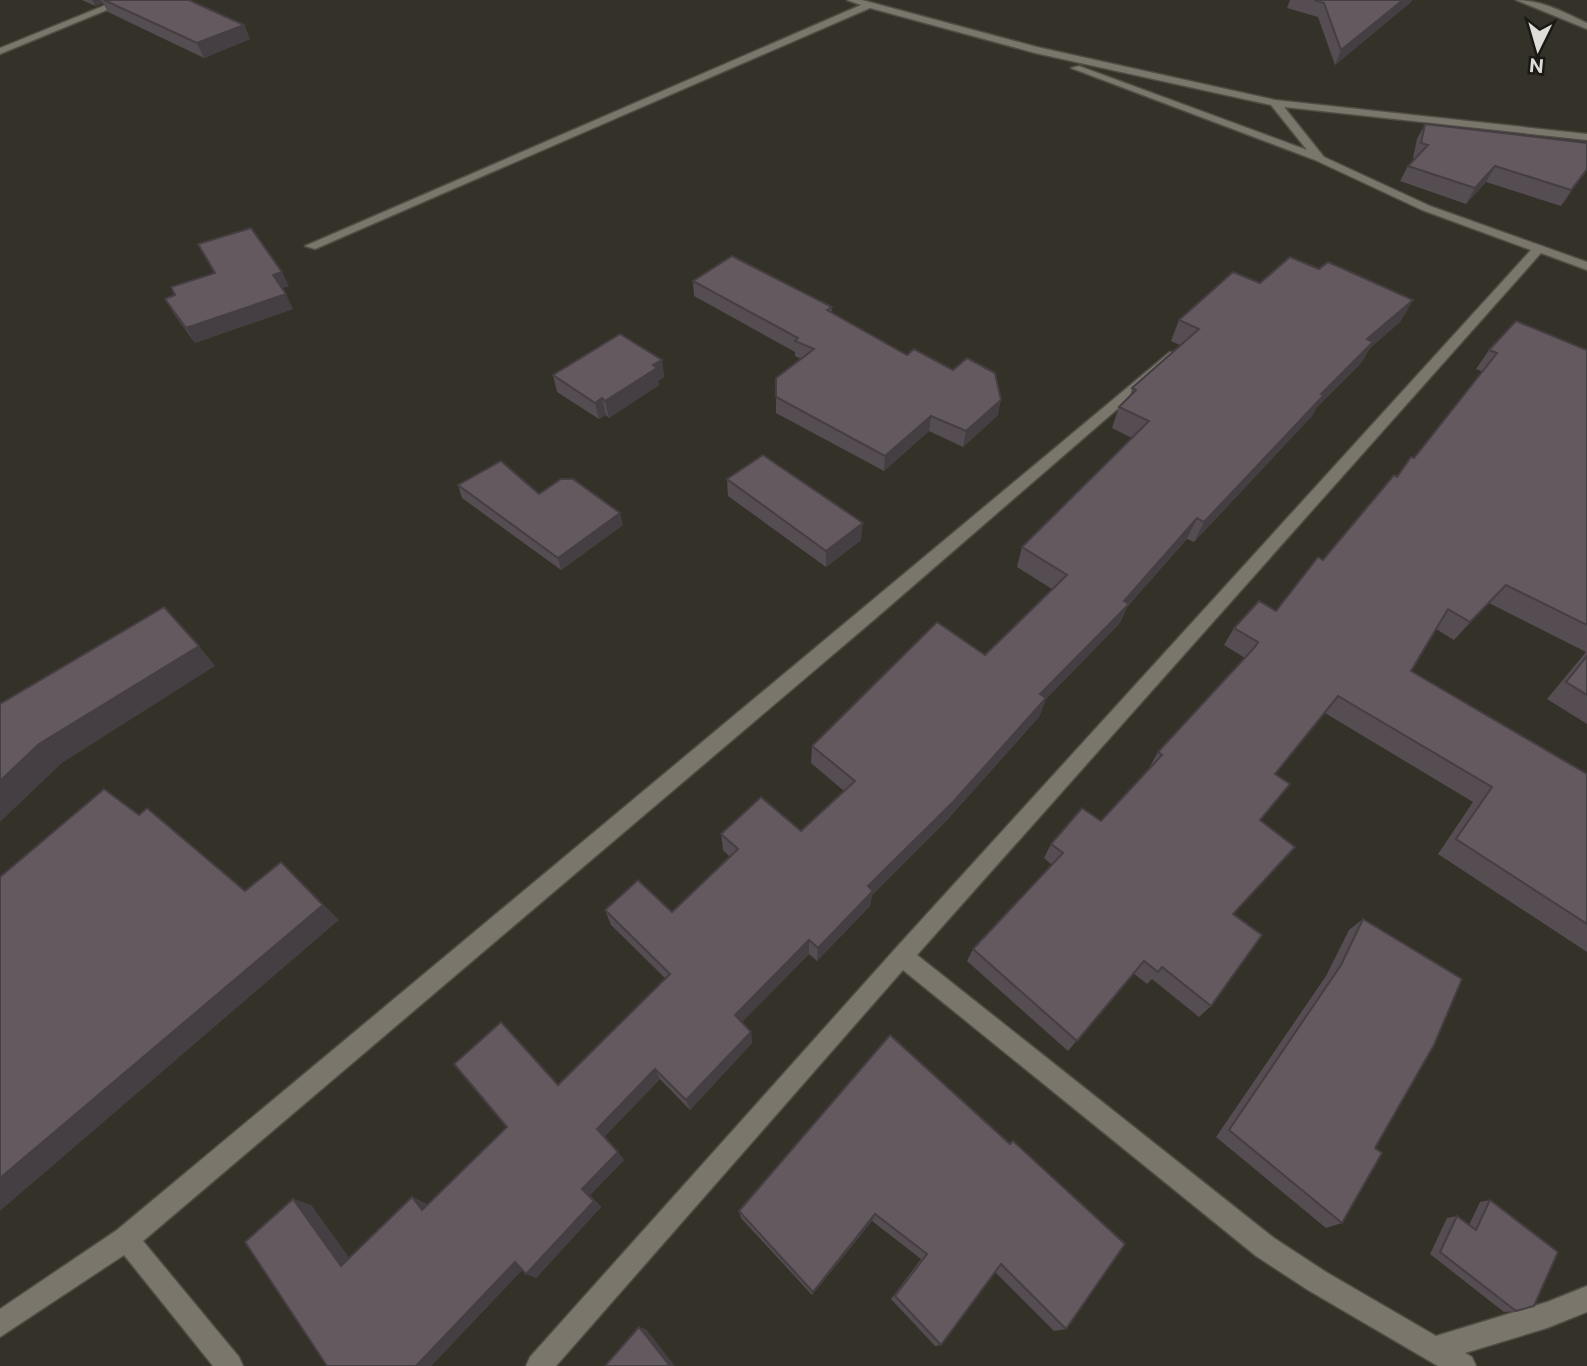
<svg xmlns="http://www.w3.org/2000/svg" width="1587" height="1366" font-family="'Public Sans',sans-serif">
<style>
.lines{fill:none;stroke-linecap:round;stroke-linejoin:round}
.street-casing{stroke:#4f4c45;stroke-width:3}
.street{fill:#7a766c;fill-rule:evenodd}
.wall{fill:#554d51}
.shaded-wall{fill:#453e42}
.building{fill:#63595e;stroke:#453e42;stroke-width:2}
</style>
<rect width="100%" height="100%" fill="#343128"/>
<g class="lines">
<!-- street casing -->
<g class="street-casing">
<g id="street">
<path d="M118,0h13l-131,54v-6z"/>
<path d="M847,0h15l175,47 238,53 312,34v6l-303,-33 40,50 106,49 157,56v8l-46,-17 -624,702 357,283 52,34 110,64 111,-34 40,-16v26l-40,16 -82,25 7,4 4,9h-38l-130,-76 -52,-34 -353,-286 -347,396h-30l4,-9 365,-408 636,-699 -109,-40 -107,-50 -244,-92 8,-2 228,84 -36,-45 -236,-52 -165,-45 -555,241 -10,-3 556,-241z"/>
<path d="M1516,0c26,0 48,12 71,23v6z"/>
<path d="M1170,352l5,1v6l-299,259 -733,623 96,116 4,9h-30l-89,-111 -124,82v-28l117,-79z"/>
</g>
</g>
<!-- street -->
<use href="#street" class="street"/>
</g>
<!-- wall -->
<g class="wall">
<path d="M82,0h107l55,25 6,14 -46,19 -96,-46 -5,-9 -8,3z"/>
<path d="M1290,0h122l-1,2 -76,63 -17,-48 -31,-9z"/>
<path d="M1425,124l162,19v27l-26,36 -75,-24 -20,22 -66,-23 8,-15 7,-7 -2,-1 4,-19z"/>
<path d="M198,244l91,42 -7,2 11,21 -98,34 -21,-29 -9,-15 10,-4 39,-22z"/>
<path d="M1319,269l94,31 -13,22 -30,26 -9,15 -44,44 -5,9 -118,126 -7,-3 -60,68 -7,16 -74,76 -7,18 -91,102 -76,76 -2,11 -53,55 -8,-7 -67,68 9,10 1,11 -62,67 -30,-31 -56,58 20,23 -34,35 11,12 -65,71 -14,-8 -91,96h-104l-34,-167 18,6 38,53 63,-61 15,8 131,-120 108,-106 -55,-54 -6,-15 67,2 58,-55 -7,-7 -2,-16 80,-3 43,-40 -33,-28 1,-17 173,-91 67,-66 -35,-22 5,-20 110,-109 -20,-10 7,-21 11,-11 2,-8 48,-43 -9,-4 8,-21 81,-37z"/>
<path d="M693,281l139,26 -1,6 167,102 -35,32 -34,-16 -45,40 -108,-58v-35l25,-19 -6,-3v-4l-101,-56z"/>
<path d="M1489,350h98v374l-40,-25 39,-47 -97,-49 -35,37 -18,-11 -25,42 176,103v178l-149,-98 35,-52 -148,-89 -50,61 -42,140 -22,92 -12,11 -47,-38 -5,5 -14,-11 -65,78 -101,-90 6,-12 79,-84 -8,-7 7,-14 50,-23 48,-53 9,-16 87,-94 -21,-13 10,-17 42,-17 138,-153 69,-86 -7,-3z"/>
<path d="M662,360l2,17 -6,4 1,4 -50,33 -3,-3 -7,4 -42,-27 -4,-17z"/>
<path d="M727,479l134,61 -35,27 -98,-71z"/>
<path d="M458,485l81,9 84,31 -62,45 -99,-72z"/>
<path d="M1363,919l12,229 -33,75 -16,5 -110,-91 110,-161 23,-46z"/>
<path d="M890,1035l176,294 -12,2 -59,-59 -54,73 -6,1 -44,-47 30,-40 -49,-38 -60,74 -71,-77 -2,-7z"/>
<path d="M1490,1200l26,111 -12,1 -74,-58 17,-36 10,-2 12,9 11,-23z"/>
</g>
<!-- shaded-wall -->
<g class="shaded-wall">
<path d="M92,0h9l2,3 -8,3z"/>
<path d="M1403,0h9l-1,2 -76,63 6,-15z"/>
<path d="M244,25l6,14 -46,19 -7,-15z"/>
<path d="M1495,166l-9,16 -20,22 9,-16z"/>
<path d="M1587,169v1l-26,36 10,-16z"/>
<path d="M282,272l7,14 -9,3 -7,-14z"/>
<path d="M286,294l7,15 -98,34 -9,-15z"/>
<path d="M1413,300l-13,22 -30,26 -9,15 -44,44 -5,9 -118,126 10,-20 117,-128 46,-55z"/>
<path d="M662,360l2,17 -6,4 1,4 -50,33 -4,-17z"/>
<path d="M602,398l4,17 -7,4 -4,-16z"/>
<path d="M1001,400l-3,15 -35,32 3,-16z"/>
<path d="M931,416l-2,15 -45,40 1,-15z"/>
<path d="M620,513l3,12 -62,45 -3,-12z"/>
<path d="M1197,518l-10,21 -60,68 -7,16 -74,76 -7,18 -91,102 -76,76 -2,11 -53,55 1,-13 50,-62z"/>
<path d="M863,523l-2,17 -35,27v-16z"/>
<path d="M1506,585l-17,18 -35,37 16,-18z"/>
<path d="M199,646l16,20 -153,97 -62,59v-41l39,-37z"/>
<path d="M281,862l58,58 -339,291v-33z"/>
<path d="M809,940v14l-72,73 -2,-12z"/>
<path d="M751,1032l1,11 -62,67 -4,-10z"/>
<path d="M655,1069l5,10 -56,58 -7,-8z"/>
<path d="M618,1152l6,8 -34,35 11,12 -65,71 -10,-4 56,-85z"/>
<path d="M412,1197l14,6 10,13 -14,-6z"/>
<path d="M293,1199l18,6 47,65 -17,-4z"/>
<path d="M875,1214l-3,7 -60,74 1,-3z"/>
<path d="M515,1262l11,4 -95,100h-15z"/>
<path d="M639,1327l7,2 29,37h-5z"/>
</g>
<!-- building -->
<g class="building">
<path d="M104,0h85l55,25 -47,18z"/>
<path d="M1314,0h89l-62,50 -17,-47z"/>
<path d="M1425,124l162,19v26l-16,21 -76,-24 -20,22 -67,-22 20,-21 -7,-2z"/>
<path d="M251,228l31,44 -9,3 13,19 -100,34 -21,-29 10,-4 -4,-8 44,-14 -17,-29z"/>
<path d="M732,256l100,51 -5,3 80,45 7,-6 39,21 14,-12 28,15 6,27 -35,31 -35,-15 -46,40 -109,-59v-19l38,-29 -19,-8 3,-3 -105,-57z"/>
<path d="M1290,257l29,12 9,-7 85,38 -46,39 6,3 -52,52 3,1 -120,127 -7,-4 -73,83 5,3 -89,90 6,4 -93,104 -85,84 5,5 -55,57 -9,-8 -74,75 16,17 -65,68 -31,-31 -58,60 21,23 -36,37 12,12 -68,73 -11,-12 -99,104h-89l-82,-124 48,-43 48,67 71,-69 10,13 85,-83 -53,-63 47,-42 57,63 112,-111 -65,-64 33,-30 34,32 66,-63 -17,-15 40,-37 40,34 54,-50 -43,-35 125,-124 48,33 82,-80 -45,-28 127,-126 -30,-14 17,-17 -4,-2 67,-59 -20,-9 54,-48 27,11z"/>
<path d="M1516,321l71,29v275l-81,-40 -36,37 -22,-13 -37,62 176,103v150l-131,-85 36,-52 -154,-91 -63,78 15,10 -30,36 35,27 -62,67 29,21 -51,71 -49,-39 -4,5 -14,-11 -67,80 -104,-92 90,-96 -12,-9 31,-36 19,13 61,-66 -4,-3 97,-105 3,-5 -24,-14 25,-27 17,10 42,-54 5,3 71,-85 3,2 14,-20 3,1 83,-105 -8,-3z"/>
<path d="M620,334l42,26 -9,5 4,3 -52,33 -3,-3 -7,5 -42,-28z"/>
<path d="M763,455l100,68 -37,28 -99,-72z"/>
<path d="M501,461l38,33 22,-15h12l47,34 -62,45 -100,-73z"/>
<path d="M164,607l35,39 -160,98 -39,37v-77z"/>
<path d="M1587,656v39l-21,-13z"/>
<path d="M104,789l35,26 8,-7 98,83 36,-29 42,43 -323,273v-301z"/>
<path d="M1363,919l99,60 -28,66 -59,103 7,5 -40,70 -113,-93 112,-165z"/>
<path d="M890,1035l120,109 3,-3 112,103 -59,85 -65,-65 -60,81 -46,-49 32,-42 -52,-40 -62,78 -74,-81z"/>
<path d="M1490,1200l68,52 -24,54 -18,5 -76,-59 17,-36 19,14z"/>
<path d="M639,1327l31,39h-65z"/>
</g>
<!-- north arrow -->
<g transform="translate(1538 49) rotate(185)" stroke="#1a1915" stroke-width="5" paint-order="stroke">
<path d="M0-5L12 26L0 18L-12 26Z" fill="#dfddd8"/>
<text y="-10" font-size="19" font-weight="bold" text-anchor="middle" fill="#dfddd8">N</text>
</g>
</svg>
